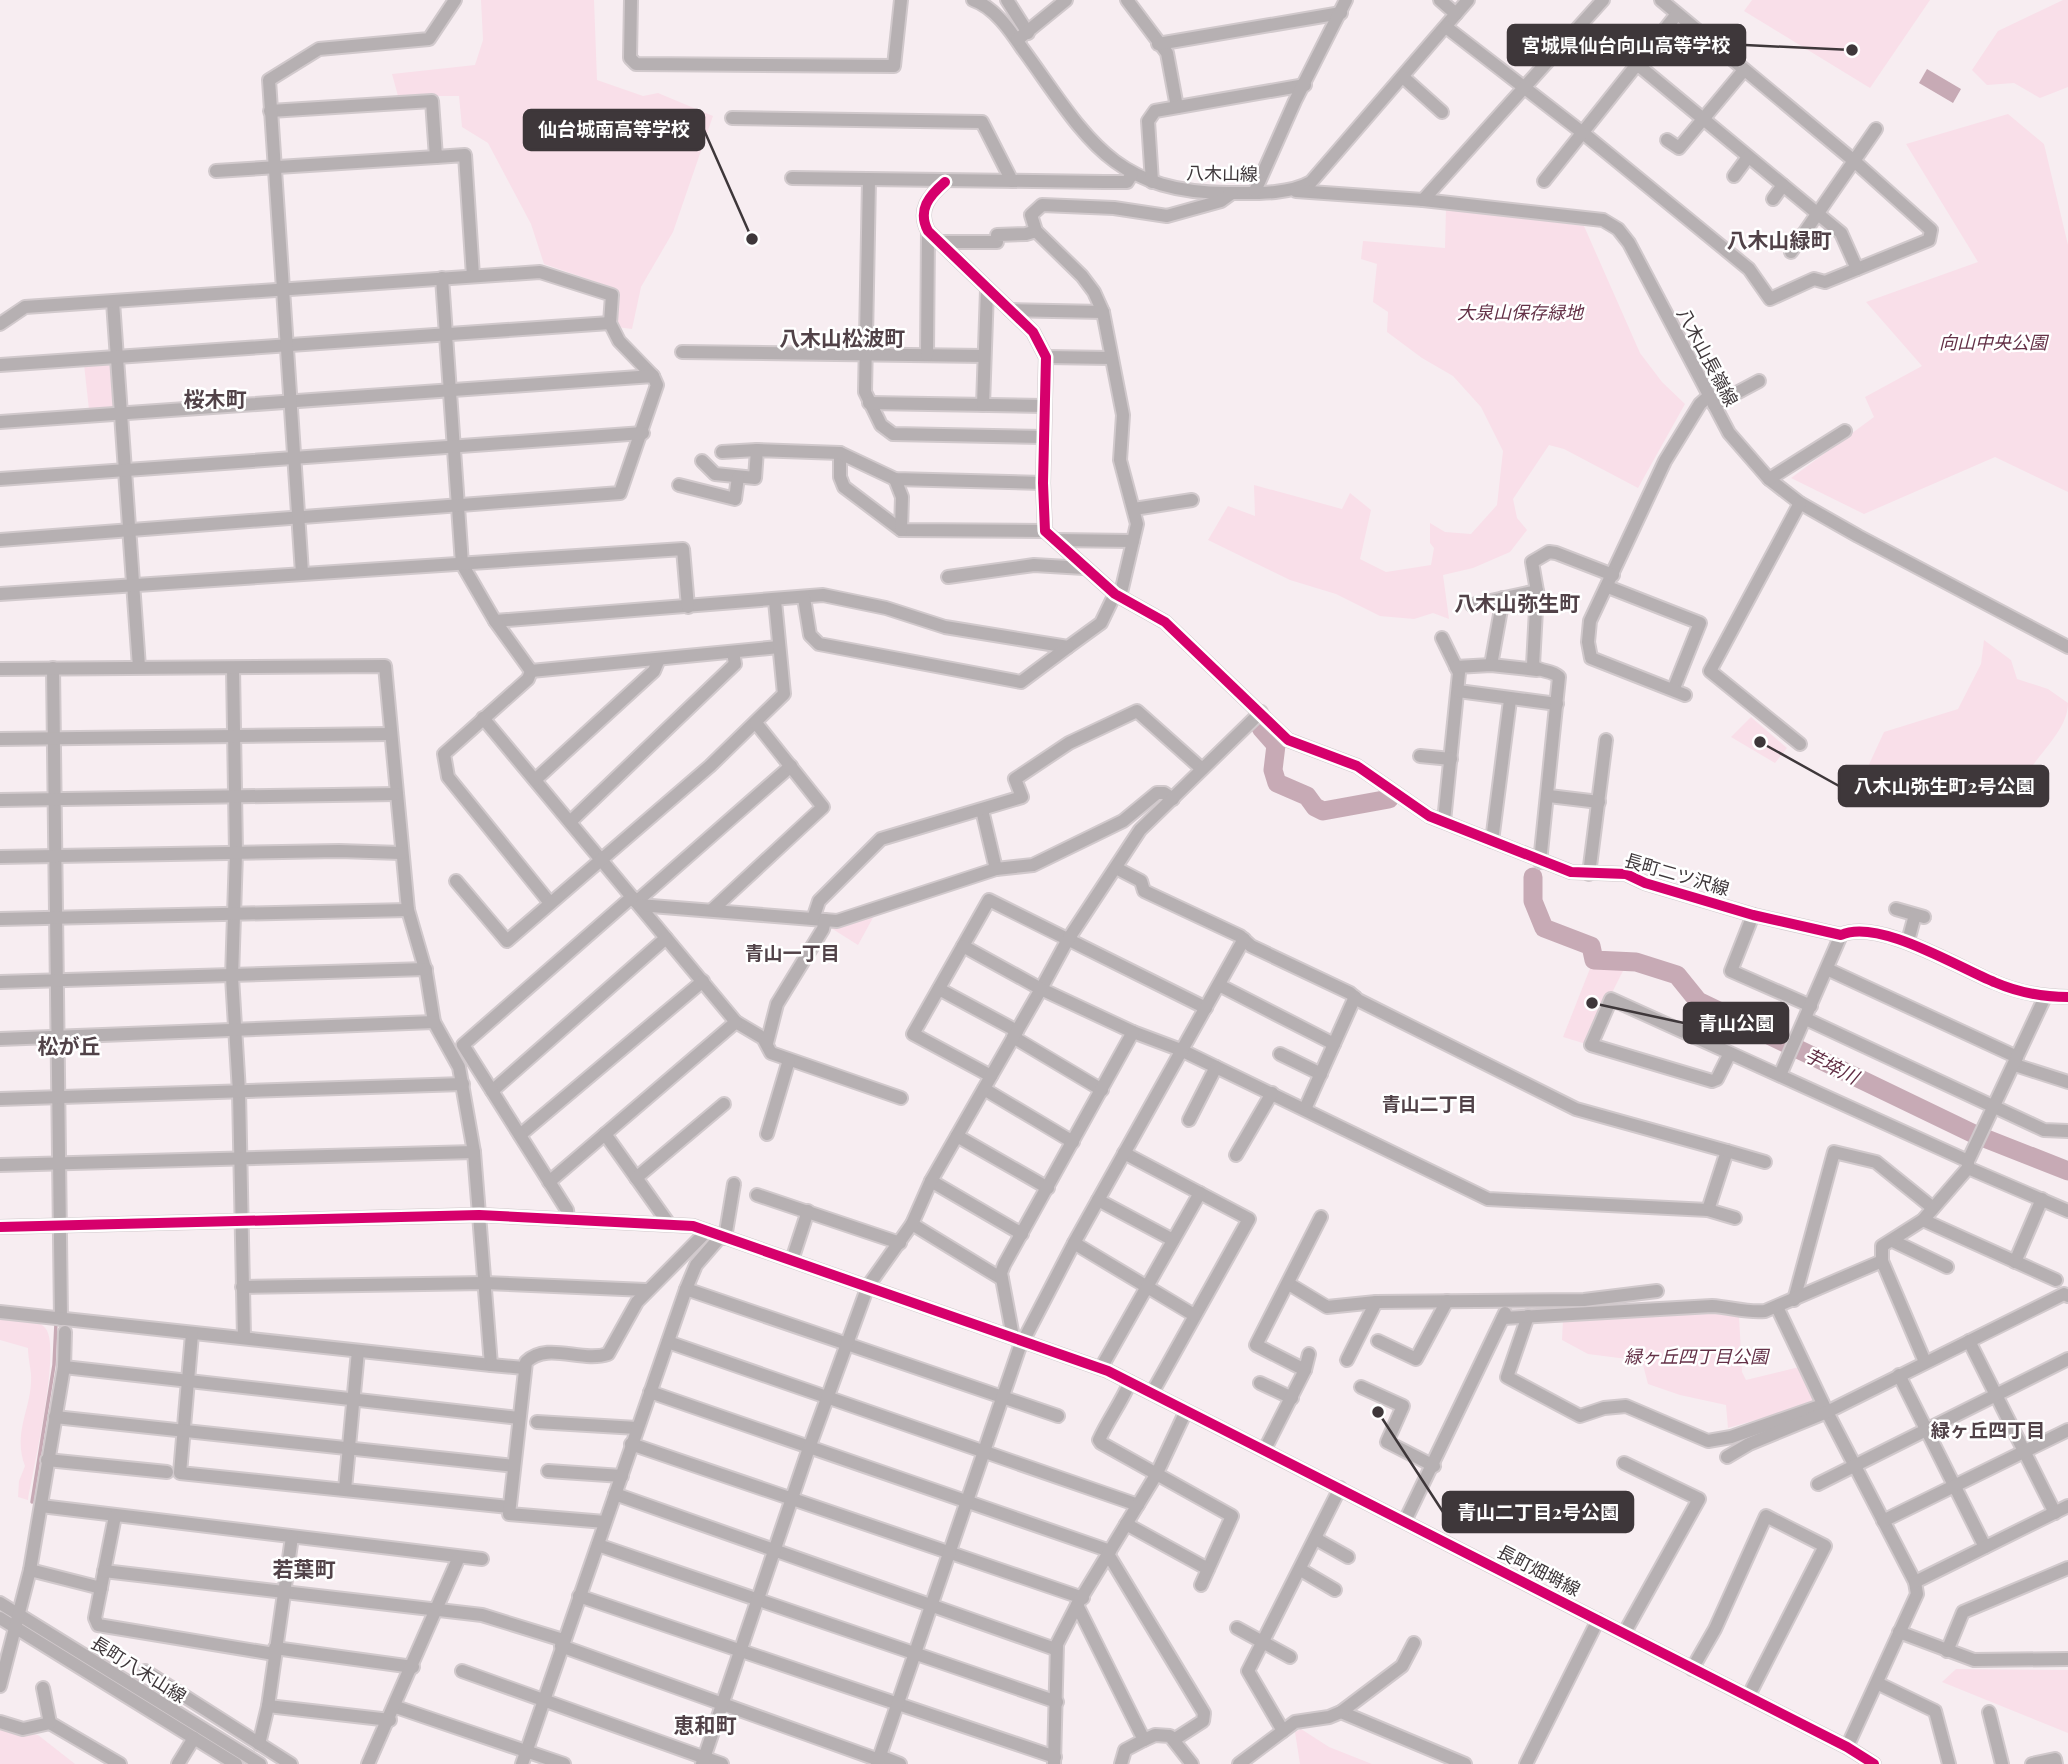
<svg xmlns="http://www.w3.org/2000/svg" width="2068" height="1764" font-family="'Playfair Display','Noto Sans JP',serif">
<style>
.green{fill:#f9dfe9}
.water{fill:#c7aab5}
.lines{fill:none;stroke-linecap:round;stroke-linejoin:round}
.stream{stroke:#c7aab5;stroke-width:3.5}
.river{stroke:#c7aab5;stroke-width:19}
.minor-casing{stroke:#d1c9cc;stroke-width:16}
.minor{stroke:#b6b0b2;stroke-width:12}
.cycleway-casing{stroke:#fff;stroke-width:15}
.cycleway{stroke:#d6006c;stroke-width:10}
.labels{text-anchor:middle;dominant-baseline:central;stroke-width:5;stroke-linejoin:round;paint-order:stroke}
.street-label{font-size:18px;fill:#3e373a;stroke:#fff}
.park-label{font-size:18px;font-style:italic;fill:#643147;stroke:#fff}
.neighbourhood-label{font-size:19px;font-weight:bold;fill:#514248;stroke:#fff}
.water-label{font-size:19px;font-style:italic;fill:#612e44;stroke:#fff}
.quarter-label{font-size:21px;font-weight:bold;fill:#514248;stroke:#fff}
.leader{fill:none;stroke:#3e373a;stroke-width:2.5}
.callout-dot{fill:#3e373a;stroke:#fff;stroke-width:2.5}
.callout{fill:#3e373a;stroke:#3e373a;stroke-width:2.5}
.callout-label{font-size:19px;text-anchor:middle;font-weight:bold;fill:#fff}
</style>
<rect width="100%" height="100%" fill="#f7edf1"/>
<!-- green -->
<g class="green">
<path d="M481,0h113l3,80 46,16 15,-3 55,23 -40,116 -32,55 -9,42 -15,-2v-38l-73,-25 -13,-40 -43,-81 -26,-16 -3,-31h-61l-6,-22 83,-9 8,-25z"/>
<path d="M1752,0h178l-60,88 -126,-77z"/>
<path d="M2063,0h5v87l-28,11 -26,-15 -27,2 -15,-15 26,-39z"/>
<path d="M2008,114l36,30 24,101v247l-73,-35 -131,57 -73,-36 83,-61 -9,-20 57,-31 -56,-64 112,-40 -72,-118z"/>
<path d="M1446,208l138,18 56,127 22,29 23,22 -47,84 -74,-39 -15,-4 -36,54 4,19 10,12 -17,22 -37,16 -30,7 6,44 -16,-6 -19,6 -34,-3 -44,-22 -46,-14 -82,-40 20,-34 27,10 -1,-31 88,24 8,-16 21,17 -11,49 26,13 45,-7 3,-17 -4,-5v-20l15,9 26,2 26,-29 6,-54 -22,-44 -28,-31 -31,-18 -35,-26 1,-20 -15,-10 4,-38 -16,-5 2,-18 82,7z"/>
<path d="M113,363l3,45 -27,2 -5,-46z"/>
<path d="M1984,640l27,20 6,19 31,10 20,14c0,30 -37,56 -49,85l-41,-16 -14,21 -25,12 -9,-8 4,-19 -68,-7 18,-39 74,-23 23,-45z"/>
<path d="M1751,717l36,31 -12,15 -44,-26z"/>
<path d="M875,914l-17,31 -27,-17z"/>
<path d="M1591,966l33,3 -38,75 -23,-7z"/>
<path d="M1730,1313l9,3 3,56 4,8 53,-13 17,30 -1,6 -87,25 -2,-23 -46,-10 -32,-11 -5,-19 -14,-2 -2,-4 -39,-5 -26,-14 1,-20z"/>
<path d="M0,1319c13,1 38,-2 46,10 15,21 -13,141 -18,171l-10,-3 1,-16 6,-15c-12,-33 5,-55 6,-84 1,-11 -3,-22 -3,-34l-28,-8z"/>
<path d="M1956,1669l112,1v63l-126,-51z"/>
<path d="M0,1727l38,8 37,29h-75z"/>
<path d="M1301,1729l28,18 43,17h-72l-5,-32z"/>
</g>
<!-- water -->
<path class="water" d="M1927,69l34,20 -8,14 -34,-20z"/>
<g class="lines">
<!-- stream -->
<path class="stream" d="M32,1502l22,-137 2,-42"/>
<!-- river -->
<g class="river">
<path d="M1261,728l15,17 -3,25 4,13 30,13 8,11 8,4 66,-12"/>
<path d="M1533,877v24l11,27 47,18 3,14 42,2 41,13 21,26 276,133 94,37"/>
</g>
<!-- minor casing -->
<g class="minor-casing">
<g id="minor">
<path d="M631,0l-1,58 6,6 258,2 7,-66"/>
<path d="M973,0c21,7 37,30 49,48 63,86 87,144 205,145 26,0 61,2 84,-11l157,-182"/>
<path d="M1007,0l21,33"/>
<path d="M1127,0l40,53 10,54"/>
<path d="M1440,0l16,14"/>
<path d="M1446,27l137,106 166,136 21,30 44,-20 11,3 104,-42 2,-10 -78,-70 -192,-160"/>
<path d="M1017,40l49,-40"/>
<path d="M1158,44l183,-31"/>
<path d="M1638,65l203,168 16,36"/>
<path d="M1403,77l39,35"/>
<path d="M270,111l162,-10 4,56 29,-2 8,121"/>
<path d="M732,118l250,4 30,59"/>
<path d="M1667,140l12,8 65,-78"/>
<path d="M216,171l220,-14"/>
<path d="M1734,176l14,-19"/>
<path d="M792,178l312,4h23l5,-8"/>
<path d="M869,180l-4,212 16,33 12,9 151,3"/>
<path d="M1544,181l133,-167"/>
<path d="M945,182c-16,14 -28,28 -17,49l105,101 13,25 -3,126 2,48 70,63 50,28 123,118 69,26 72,50 142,56 55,2 19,9 108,32 88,20c37,-17 116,32 153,47 23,10 49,15 74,15"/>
<path d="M1152,182l-4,-61 7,-10 150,-26"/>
<path d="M1255,191l40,-90 51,-101"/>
<path d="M1296,191l127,9 180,20 15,9 11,14 100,190 40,46 31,24 58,33 210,111"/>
<path d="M1773,199l10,-14"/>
<path d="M1423,200l180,-200"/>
<path d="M937,242h60v-7l29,-1 10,-3"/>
<path d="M1791,252l85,-123"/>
<path d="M442,278l20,286 33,57 328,-26 63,13 59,19 123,20 33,-24 14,-29"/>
<path d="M113,302l26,365"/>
<path d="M1010,310l93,2"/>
<path d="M0,324l25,-17 515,-35 72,23 -2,28 9,18 34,35"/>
<path d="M682,352l302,4"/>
<path d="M927,355l1,-124"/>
<path d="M1046,357l65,1"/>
<path d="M0,365l610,-42"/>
<path d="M869,403l175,3"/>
<path d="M983,405l4,-115"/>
<path d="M1714,405l45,-24"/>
<path d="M0,422l653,-46 4,9 -37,108 -620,47"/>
<path d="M722,452l35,-2"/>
<path d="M840,453v24l4,10 57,43 144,1"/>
<path d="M702,461l13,13 40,4 2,-28 83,3 55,26 148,4"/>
<path d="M0,479l643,-46"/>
<path d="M895,479l7,18 -1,33"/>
<path d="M1769,479l76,-48"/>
<path d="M679,485l56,14 3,-22"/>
<path d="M1134,509l58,-9"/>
<path d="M1055,540l78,1"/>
<path d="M302,573l-33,-493 50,-31 110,-10 26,-39"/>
<path d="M948,577l86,-12 50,3"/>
<path d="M1608,587l92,36 -26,65"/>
<path d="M0,594l683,-45 5,58"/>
<path d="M1120,597l17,-73 -17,-64 3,-45 -20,-103 -9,-20 -12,-16 -46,-45 -5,-16 11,-10 72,3 53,8 54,-15 11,-8"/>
<path d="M804,598l6,37 9,9 202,38 47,-35"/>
<path d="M1472,605l65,-14"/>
<path d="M495,621l36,50 -3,8 -84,75 4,23 102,126"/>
<path d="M1442,638l17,35 -15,148"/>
<path d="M1491,665l12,-67"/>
<path d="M1456,667l35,-2 46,5"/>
<path d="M53,668l8,651"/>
<path d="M233,668l3,185 -4,124 7,115 5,246"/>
<path d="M0,669l385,-3 23,244 18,62 8,50 25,45 15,85 17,213 -491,-53"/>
<path d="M531,671l248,-24"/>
<path d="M1458,691l99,13"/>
<path d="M1685,695l-94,-37 -3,-16 2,-21 75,-160 35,-57 9,-8"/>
<path d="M483,718l253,304 27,16 8,15 130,45"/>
<path d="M0,739l391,-5"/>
<path d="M1800,744l-90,-73 90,-168"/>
<path d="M1420,756l31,3"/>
<path d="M535,780l119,-109 5,-12"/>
<path d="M1549,796l50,6"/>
<path d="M0,800l396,-6"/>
<path d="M982,810l14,59"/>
<path d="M570,822l165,-158 -2,-12"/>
<path d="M1492,841l18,-141"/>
<path d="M0,857l339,-6 62,2"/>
<path d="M1540,862l19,-185c-8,-8 -19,-4 -26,-12l4,-74 -5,-29 17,-10 7,1 57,22"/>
<path d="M1116,868l25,13 3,10 96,45 11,10 99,47 8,7 218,109 151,42 -19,59 -220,-11 -307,-149 -48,-18"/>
<path d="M1589,874l17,-134"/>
<path d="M456,881l51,60 203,-175 74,-72 -9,-93"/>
<path d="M636,902l155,-136"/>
<path d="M639,905l198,16 159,-52 37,-4 90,-44 34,-28h7l9,6"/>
<path d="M1896,909l28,8"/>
<path d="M712,910l111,-103 -67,-84"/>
<path d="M1753,915l-22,56 80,35"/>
<path d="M0,919l408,-9"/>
<path d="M813,919l6,-18 62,-62 141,-42 -7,-18 54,-36 68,-32 65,58"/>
<path d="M1908,941l7,-26"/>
<path d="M1827,969l190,88"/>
<path d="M0,982l426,-13"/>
<path d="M1219,985l115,59"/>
<path d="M939,989l78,42"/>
<path d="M1806,1019l238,111 24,1"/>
<path d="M1013,1037l89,53"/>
<path d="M0,1039l434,-17"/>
<path d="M767,1043l10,-39 46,-75 2,-9"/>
<path d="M1730,1053l-13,26 -5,2 -121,-36 20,-46 357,162"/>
<path d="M1280,1054l41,20"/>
<path d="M2015,1065l53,17"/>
<path d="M1780,1075l61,-140"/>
<path d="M991,1076l-78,-42 76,-134 217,108"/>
<path d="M984,1089l89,53"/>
<path d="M492,1091l174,-153"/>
<path d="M0,1099l463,-15"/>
<path d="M1305,1109l50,-112"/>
<path d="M1189,1120l27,-53"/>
<path d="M605,1134l64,90"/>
<path d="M767,1134l22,-74"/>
<path d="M520,1135l183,-154"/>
<path d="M957,1136l91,52"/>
<path d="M1727,1151l38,11"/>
<path d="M1124,1153l125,66 -97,174"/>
<path d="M1236,1155l36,-62"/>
<path d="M0,1165l474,-13"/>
<path d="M1968,1168l100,43"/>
<path d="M636,1178l88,-74"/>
<path d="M931,1181l91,53"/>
<path d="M549,1182l187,-160"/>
<path d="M757,1195l143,48"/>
<path d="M1098,1200l75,40"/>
<path d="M1708,1210l27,8"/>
<path d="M568,1220l-1,-10 -104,-165 169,-148"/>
<path d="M1923,1220l133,60"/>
<path d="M912,1224l90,55"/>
<path d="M0,1227l479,-12 214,11 415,145 739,376 27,17"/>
<path d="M725,1238l9,-54"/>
<path d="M1893,1241l54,26"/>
<path d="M1074,1243l120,72"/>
<path d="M792,1260l16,-49"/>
<path d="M2015,1262l27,-63"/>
<path d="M1289,1284l38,23 49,-5 208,-2 73,-9"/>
<path d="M242,1287l243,-4 161,7"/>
<path d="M686,1289l372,127"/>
<path d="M1794,1300l40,-148 42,10 57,46"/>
<path d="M1777,1307l50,105 88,170 2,12 -70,153"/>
<path d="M1528,1316l-21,61 73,39 24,-8 22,-2 82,35 23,-4 92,-32"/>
<path d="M1503,1318l209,-12c18,1 35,7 53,5l117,-50"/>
<path d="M192,1334l-12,139 329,34"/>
<path d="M1013,1337l-12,-64 3,-8 129,-233 -92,-43 26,-48 73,-111 121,-118"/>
<path d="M1378,1341l38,18 31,-58"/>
<path d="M1969,1341l86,172"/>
<path d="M668,1342l470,163"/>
<path d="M1347,1360l29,-58"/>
<path d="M1925,1362l-43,-101v-15l41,-26 45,-52v-7l77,-164"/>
<path d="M491,1365l33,3"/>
<path d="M64,1367l455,51"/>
<path d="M1101,1368l99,-175"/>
<path d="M1305,1370l-49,-25 65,-128"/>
<path d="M1899,1375l86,172"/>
<path d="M1130,1382c-9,21 -22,38 -31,58l2,3 131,73 -31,69"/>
<path d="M1260,1383l32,15"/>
<path d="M1361,1387l42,19 -16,36 47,24"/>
<path d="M650,1392l460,159"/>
<path d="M55,1417l459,49"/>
<path d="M537,1422l100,6"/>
<path d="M631,1444l452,154"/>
<path d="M1265,1449l40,-79 4,-16"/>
<path d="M1727,1457l22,-13 78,-32 237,-118 4,2"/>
<path d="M47,1460l120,12"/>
<path d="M1624,1463l75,36 -74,133"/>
<path d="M548,1471l74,5"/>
<path d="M1818,1484l250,-125"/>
<path d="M345,1489l13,-138"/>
<path d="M615,1494l440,155"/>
<path d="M41,1506l441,53"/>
<path d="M115,1516l-20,102 3,7 176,29"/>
<path d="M1405,1521l100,-208"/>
<path d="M1883,1521l185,-91"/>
<path d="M605,1522l-96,-8 17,-152c22,-21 55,1 82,-8l29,-52 70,-71"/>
<path d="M1126,1524l82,45"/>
<path d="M1316,1539l32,18"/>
<path d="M598,1545l459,157"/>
<path d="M1108,1554l96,159 -1,8 -28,18"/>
<path d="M30,1570l71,18"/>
<path d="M1301,1570l34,20"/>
<path d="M104,1571l378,44 81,25"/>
<path d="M1915,1582l153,-76"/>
<path d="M579,1596l476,161"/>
<path d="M0,1603l260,161"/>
<path d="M1077,1605l67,135 11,-5 15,1 22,28"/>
<path d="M0,1618l236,146"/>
<path d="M1237,1628l53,29"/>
<path d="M1899,1632l75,28 94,-1"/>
<path d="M561,1646l318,114"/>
<path d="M275,1648l138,19"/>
<path d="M1947,1651l16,-39 105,-44"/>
<path d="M1692,1669l23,-40 51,-113 59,30 -77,151"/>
<path d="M145,1671l146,93"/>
<path d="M462,1671l260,93"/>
<path d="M1877,1683l58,28 14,53"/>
<path d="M0,1686l30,-116 34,-203 1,-35"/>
<path d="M43,1688l7,35 70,41"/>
<path d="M268,1706l122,14"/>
<path d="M396,1707l168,57"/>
<path d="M1341,1712l124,52"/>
<path d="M1989,1712l13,52"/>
<path d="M0,1722l23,7 27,-6"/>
<path d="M1283,1731l-35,-60 92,-183"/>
<path d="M259,1744l9,-38 24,-169"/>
<path d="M880,1756l20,8"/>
<path d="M178,1764l16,-26"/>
<path d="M368,1764l91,-207"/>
<path d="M522,1764l164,-475 10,-24 25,-29"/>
<path d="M702,1764l107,-316 59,-162 44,-62 19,-43 110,-192 -78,-43"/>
<path d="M877,1764l142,-415 55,-106 170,-304"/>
<path d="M1054,1764l3,-120 20,-39 79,-130 30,-64"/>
<path d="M1121,1764l4,-14 19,-10"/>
<path d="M1239,1764l56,-42 34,-5 12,-5 61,-46 12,-23"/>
<path d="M1526,1764l72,-144"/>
<path d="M2032,1764l23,-5 1,5"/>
</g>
</g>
<!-- minor -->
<use href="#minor" class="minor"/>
<!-- cycleway casing -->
<g class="cycleway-casing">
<g id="cycleway">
<path d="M945,182c-16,14 -28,28 -17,49l105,101 13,25 -3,126 2,48 70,63 50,28 123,118 69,26 72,50 142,56 55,2 19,9 108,32 88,20c37,-17 116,32 153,47 23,10 49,15 74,15"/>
<path d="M0,1227l479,-12 214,11 415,145 739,376 27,17"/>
</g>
</g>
<!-- cycleway -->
<use href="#cycleway" class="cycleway"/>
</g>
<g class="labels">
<!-- street labels -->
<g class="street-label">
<text transform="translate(1222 173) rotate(1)">八木山線</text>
<text transform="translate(1708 357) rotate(62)">八木山長嶺線</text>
<text transform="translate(1677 874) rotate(16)">長町二ツ沢線</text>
<text transform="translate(1539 1570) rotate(27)">長町畑塒線</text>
<text transform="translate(139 1669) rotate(32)">長町八木山線</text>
</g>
<!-- park labels -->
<g class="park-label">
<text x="1520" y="312">大泉山保存緑地</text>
<text x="1993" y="342">向山中央公園</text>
<text x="1696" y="1356">緑ヶ丘四丁目公園</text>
</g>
<!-- neighbourhood labels -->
<g class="neighbourhood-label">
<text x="792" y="952">青山一丁目</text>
<text x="1429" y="1103">青山二丁目</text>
<text x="1988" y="1429">緑ヶ丘四丁目</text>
</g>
<!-- water labels -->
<g class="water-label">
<text transform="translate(1832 1065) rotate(26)">芋埣川</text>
</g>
<!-- quarter labels -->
<g class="quarter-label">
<text x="1779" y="239">八木山緑町</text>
<text x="842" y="337">八木山松波町</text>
<text x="215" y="398">桜木町</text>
<text x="1517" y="602">八木山弥生町</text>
<text x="69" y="1045">松が丘</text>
<text x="304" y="1568">若葉町</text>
<text x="705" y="1724">恵和町</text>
</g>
</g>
<!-- callouts -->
<path class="leader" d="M1852 50L1745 45M752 239L704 130M1760 742L1839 786M1592 1003L1684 1023M1378 1412L1443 1512"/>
<g class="callout-dot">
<circle cx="1852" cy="50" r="7"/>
<circle cx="752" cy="239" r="7"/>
<circle cx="1760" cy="742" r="7"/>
<circle cx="1592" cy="1003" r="7"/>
<circle cx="1378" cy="1412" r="7"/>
</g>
<g class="callout">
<rect x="1508" y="25" width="237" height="40" rx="7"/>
<rect x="524" y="110" width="180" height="40" rx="7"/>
<rect x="1839" y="766" width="209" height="40" rx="7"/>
<rect x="1684" y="1003" width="104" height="40" rx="7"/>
<rect x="1443" y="1492" width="190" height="40" rx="7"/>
</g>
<g class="callout-label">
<text x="1626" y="52">宮城県仙台向山高等学校</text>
<text x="614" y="136">仙台城南高等学校</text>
<text x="1944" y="793">八木山弥生町2号公園</text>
<text x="1736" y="1030">青山公園</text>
<text x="1538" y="1519">青山二丁目2号公園</text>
</g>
</svg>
